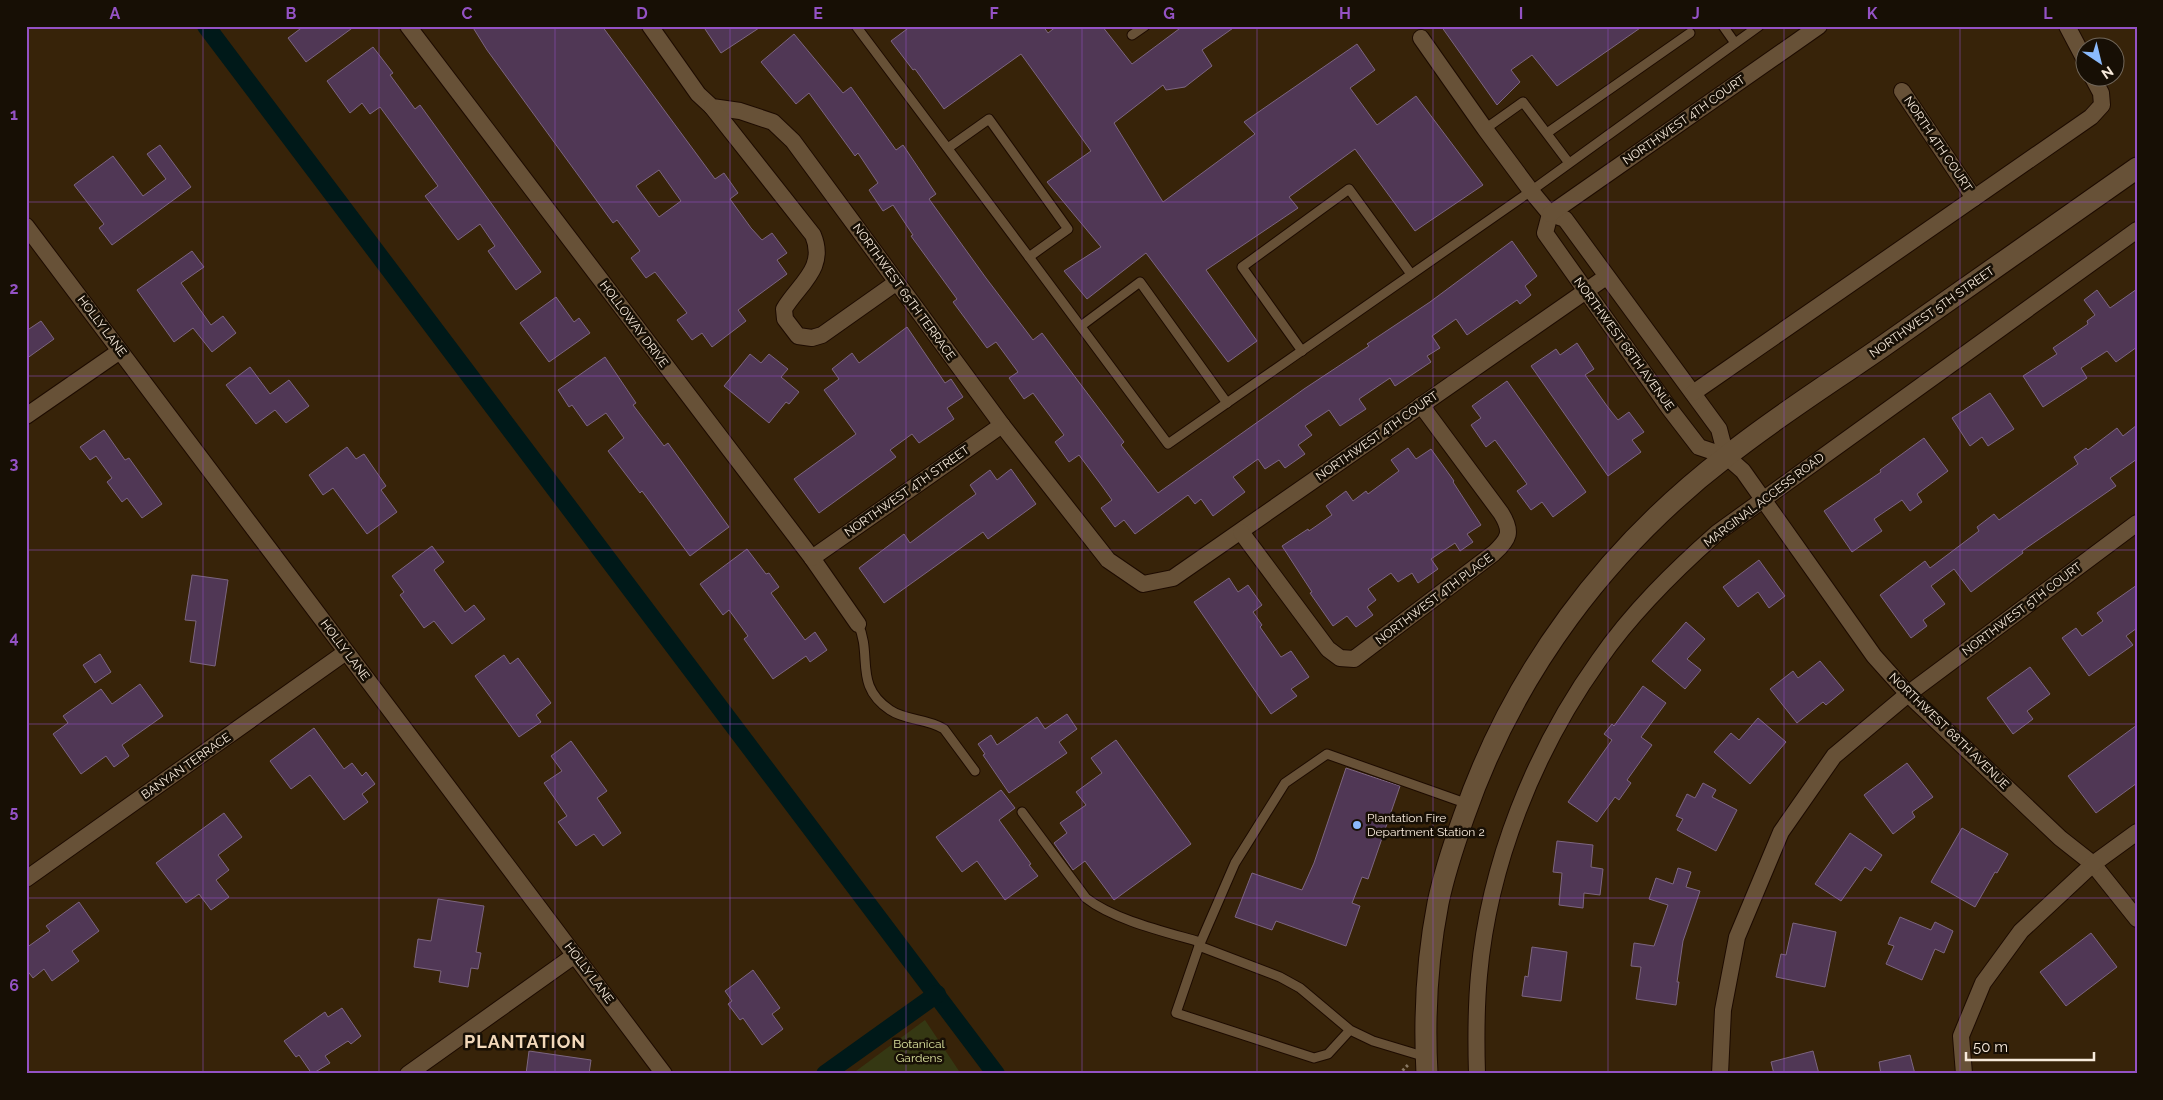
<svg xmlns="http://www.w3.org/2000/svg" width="2163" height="1100" font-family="Raleway,sans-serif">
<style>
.green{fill:#353813}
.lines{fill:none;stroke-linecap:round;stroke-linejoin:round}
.canal{stroke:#001919;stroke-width:18}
.building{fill:#503755;stroke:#7c6580;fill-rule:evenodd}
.service-casing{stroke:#1d0b00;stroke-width:11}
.minor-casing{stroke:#1d0b00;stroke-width:18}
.tertiary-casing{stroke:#1d0b00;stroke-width:23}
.path{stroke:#897863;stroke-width:3;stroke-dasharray:2.5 2.5;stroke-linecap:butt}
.service{stroke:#675137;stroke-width:9}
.minor{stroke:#675137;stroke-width:16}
.tertiary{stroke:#675137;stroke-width:21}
.grid{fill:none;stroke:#9452c5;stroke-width:1;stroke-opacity:0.55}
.poi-dot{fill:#8bbafc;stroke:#170f05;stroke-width:2}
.labels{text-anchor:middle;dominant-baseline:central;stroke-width:5;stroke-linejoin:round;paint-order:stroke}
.street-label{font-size:12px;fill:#f7eadb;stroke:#170f05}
.poi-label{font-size:12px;fill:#f7eadb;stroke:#170f05;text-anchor:start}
.park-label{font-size:12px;fill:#dde49f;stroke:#170f05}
.district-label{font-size:18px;font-weight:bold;letter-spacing:1px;fill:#f2d8ba;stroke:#170f05}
.neatline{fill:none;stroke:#9452c5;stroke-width:2}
.grid-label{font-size:16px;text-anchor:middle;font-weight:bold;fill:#9452c5}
</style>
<rect width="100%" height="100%" fill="#372309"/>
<!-- green -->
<path class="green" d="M925,1020l36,54h-109z"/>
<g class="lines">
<!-- canal -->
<g class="canal">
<path d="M206,26l790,1048"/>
<path d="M825,1074l112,-80"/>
</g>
</g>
<!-- building -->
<g class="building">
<path d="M304,26h51l-49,36 -18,-24z"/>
<path d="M472,26h130l113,153 9,-6 14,20 -8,6 21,29 11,12 10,-7 15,20 -10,7 10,14 -49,36 8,11 -34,26 -10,-14 -10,7 -15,-20 10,-7 -32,-41 -9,6 -15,-20 9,-7 -23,-31 -4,3 -126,-173zM659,170l22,31 -22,16 -23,-31z"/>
<path d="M703,26h59l-41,27z"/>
<path d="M911,26h132l5,7 9,-7h45l30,38 51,-38h53l-34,24 10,16 -27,21 -19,3 -3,-5 -49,38 49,79 92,-68 -11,-12 113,-78 18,26 -25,18 27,37 39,-29 67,89 -68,46 -60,-82 -66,48 9,11 -92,62 51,71 -29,21 -82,-109 -59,46 -23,-28 37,-24 -54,-65 44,-31 -70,-97 -77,55 -29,-40 -2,1 -22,-29z"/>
<path d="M1441,26h202l-86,60 -25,-31 -21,15 9,12 -23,23z"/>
<path d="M794,34l49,59 8,-6 45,63 7,-5 33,49 -7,5 57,79 47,62 9,-7 82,109 -3,3 37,48 146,-104 65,-43 -2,-2 63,-42 82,-61 25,35 -12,10 6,9 -11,9 -3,-4 -50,35 -11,-16 -24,17 8,12 -13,8 4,6 -36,24 -5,-8 -31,21 7,10 -26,17 -11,-16 -24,16 7,9 -14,10 7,9 -20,14 -6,-8 -14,9 -7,-10 -25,18 12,15 -32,24 -12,-17 -6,5 -7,-9 -53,39 -11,-14 -9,7 -14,-19 11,-8 -10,-14 -23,-31 -10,7 -14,-20 9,-7 -31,-42 -9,6 -15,-21 9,-6 -22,-30 -9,6 -34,-46 4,-3 -46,-63 2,-1 -20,-30 -10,6 -14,-21 9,-7 -20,-30 -3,3 -46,-63 -13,11 -35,-42z"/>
<path d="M373,47l20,26 -3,2 25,34 5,-4 121,167 -25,18 -28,-39 7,-5 -15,-22 -22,16 -33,-44 13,-10 -58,-79 -10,7 -8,-11 -12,10 -23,-32z"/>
<path d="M160,145l31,42 -79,58 -13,-17 5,-4 -30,-39 39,-29 30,40 23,-17 -19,-25z"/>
<path d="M192,251l12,16 -23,16 30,42 12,-9 13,17 -24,19 -19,-24 -19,14 -37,-52z"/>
<path d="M2137,289v58l-21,15 -9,-11 -26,17 6,10 -44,29 -20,-31 34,-22 -4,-6 35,-24 -1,-3 8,-6 -11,-15 13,-10 13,18z"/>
<path d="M556,297l18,25 5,-4 11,15 -41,29 -29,-39z"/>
<path d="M41,321l13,18 -28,20v-28z"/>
<path d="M907,327l38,56 6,-4 12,18 -16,11 7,11 -35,24 -7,-9 -22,16 6,7 -77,56 -25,-34 62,-45 -32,-44 15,-11 -7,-10 20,-16 7,10z"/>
<path d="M1577,343l17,26 -9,6 22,31 11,14 11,-8 15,20 -12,8 9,12 -33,24 -77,-110 25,-17 4,6z"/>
<path d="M750,354l11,9 8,-9 19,15 -7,8 18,15 -10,12 -3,-2 -17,21 -45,-37z"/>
<path d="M605,357l31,46 -3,2 31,41 4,-3 61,84 -39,29 -48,-65 -2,2 -32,-42 16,-13 -18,-25 -19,13 -15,-21 -3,2 -11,-17z"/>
<path d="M250,367l20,27 19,-14 20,26 -23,17 -11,-13 -19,14 -30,-39z"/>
<path d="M1507,381l79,111 -33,25 -11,-15 -11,8 -14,-19 10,-7 -32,-44 -9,7 -15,-22 10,-7 -9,-12z"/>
<path d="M1990,393l24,36 -26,17 -6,-9 -12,9 -18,-28z"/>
<path d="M2137,425v34l-27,19 6,8 -94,65 1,2 -52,39 -17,-23 -23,17 14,18 -22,16 4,6 -16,12 -31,-43 45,-34 5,7 49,-37 -2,-4 17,-13 5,6 79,-56 -4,-7 12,-9 2,2 29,-22 6,8z"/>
<path d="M104,430l21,30 4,-2 33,46 -20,14 -15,-20 -5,4 -15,-20 5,-4 -16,-22 -6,4 -10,-13z"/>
<path d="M1924,438l24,33 -31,23 5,8 -12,9 -8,-11 -28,19 8,12 -30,21 -28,-41 57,-39 -1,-2z"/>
<path d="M347,447l9,12 8,-5 22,32 -5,4 16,22 -30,22 -34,-46 -10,7 -14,-20z"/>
<path d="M1408,448l8,11 15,-10 23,32 -1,1 28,43 -14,9 6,8 -13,9 -5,-8 -24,16 7,10 -20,14 -6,-10 -14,9 -7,-9 -23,16 8,11 -9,7 6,8 -17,12 -9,-11 -14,10 -23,-33 2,-1 -30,-46 26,-17 1,2 23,-16 -6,-9 20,-15 7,10 13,-10 2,3 31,-23 -8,-11z"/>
<path d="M1011,469l25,35 -48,35 -5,-7 -99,71 -25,-35 45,-34 6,9 52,-39 14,-10 -6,-9 20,-15 7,10z"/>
<path d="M432,546l12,16 -10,8 31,42 9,-7 11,14 -33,25 -18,-23 -10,7 -24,-33 4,-3 -12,-16z"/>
<path d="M747,549l19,25 3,-1 10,14 -8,6 34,47 10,-8 12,18 -17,12 -4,-6 -33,23 -29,-40 4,-3 -19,-26 -6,5 -23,-31z"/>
<path d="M1759,560l26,36 -16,12 -11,-16 -20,15 -15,-20z"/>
<path d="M192,575l36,5 -13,86 -25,-4 6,-41 -11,-1z"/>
<path d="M1229,578l9,14 10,-7 14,20 -9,7 9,13 -2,2 21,30 10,-6 18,26 -18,12 6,7 -26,18 -77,-112z"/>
<path d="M2137,585v43l-11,8 7,9 -44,31 -27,-38 14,-10 6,8 21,-15 -6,-8z"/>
<path d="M1686,622l19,17 -18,20 14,11 -16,19 -33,-28z"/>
<path d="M100,654l11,18 -16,11 -12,-18z"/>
<path d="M504,655l6,9 8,-6 33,45 -15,12 5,7 -22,15 -44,-61z"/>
<path d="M1820,661l24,29 -18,15 -3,-3 -26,21 -27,-34 23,-18 5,7z"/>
<path d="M2030,667l20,27 -23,17 6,8 -20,15 -26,-36z"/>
<path d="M140,684l23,32 -41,29 7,11 -15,11 -8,-11 -25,18 -28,-40 15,-11 -5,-7 38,-27 11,15z"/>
<path d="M1643,686l23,17 -25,34 11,8 -25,35 4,3 -12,17 -4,-3 -18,25 -29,-20 44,-62 -8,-6 8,-10 2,2z"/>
<path d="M1067,714l10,15 -18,13 8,11 -58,40 -26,-38 2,-1 -7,-10 13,-9 6,10 40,-28 8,12z"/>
<path d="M1758,718l28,24 -36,42 -36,-32 17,-19 8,7z"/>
<path d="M2137,725v58l-41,30 -28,-37z"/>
<path d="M314,728l30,41 8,-6 10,13 4,-4 9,12 -13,10 6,8 -24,18 -34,-45 -19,14 -21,-28z"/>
<path d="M1116,740l75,104 -77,56 -29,-39 -12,9 -19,-27 13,-10 -7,-10 26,-18 -10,-13 26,-19 -11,-15z"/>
<path d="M571,741l36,50 -10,7 24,35 -18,13 -9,-12 -18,12 -18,-24 9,-6 -23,-33 18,-12 -11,-15z"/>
<path d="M1907,763l26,34 -21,15 3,5 -22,17 -29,-39z"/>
<path d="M1346,768l54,18 -32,93 -6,-2 -10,26 8,3 -14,40 -70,-25 -4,9 -37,-13 17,-44 50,17 12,-27z"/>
<path d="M1703,783l13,7 -4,7 25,13 -21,41 -39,-21 6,-11 -7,-3 11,-22 8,4z"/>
<path d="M1001,790l14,18 -16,12 32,44 -2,1 9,11 -33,24 -28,-39 -15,11 -26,-35z"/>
<path d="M224,813l18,24 -24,18 11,15 -13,10 13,17 -18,13 -12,-16 -13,9 -30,-40z"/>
<path d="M1962,828l46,26 -11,19 -2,-1 -20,35 -44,-25z"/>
<path d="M1850,833l32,22 -11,16 -6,-4 -24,34 -26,-17z"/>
<path d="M1557,841l36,4 -2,22 12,2 -3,26 -16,-2 -1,15 -24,-3 3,-32 -9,-1z"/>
<path d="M1678,868l13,4 -5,15 14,4 -17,50 -6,41h2l-3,23 -40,-6 5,-32 -10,-1 3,-23 20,3 14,-41 -19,-6 7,-21 17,6z"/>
<path d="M438,899l46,7 -8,46 5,1 -3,16 -7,-1 -3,19 -29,-5 2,-11 -27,-4 4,-28 13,2z"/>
<path d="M79,902l20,29 -27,20 7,10 -27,20 -8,-12 -11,9 -7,-9v-21l24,-17 -4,-5z"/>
<path d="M1900,917l31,13 4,-8 18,9 -9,22 -9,-4 -13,31 -36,-16 8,-18 -6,-2z"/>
<path d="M1793,923l43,9 -11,55 -49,-10 5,-23 5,1z"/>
<path d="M2091,933l26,34 -51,39 -26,-34z"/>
<path d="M1532,947l35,5 -6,49 -39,-5 3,-20 3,1z"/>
<path d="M753,970l27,38 -8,6 11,15 -21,16 -19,-27 -3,2 -12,-16 4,-3 -7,-10z"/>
<path d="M342,1008l19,28 -10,8 -3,-3 -23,15 5,7 -18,11 -13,-19 -3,2 -12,-16 41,-29 3,5z"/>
<path d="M529,1051l62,9 -2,14h-63z"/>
<path d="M1813,1051l6,23h-45l-3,-12z"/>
<path d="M1910,1055l5,19h-34l-2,-12z"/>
</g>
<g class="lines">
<!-- service casing -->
<g class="service-casing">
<g id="service">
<path d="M856,26l173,231 39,-28 -79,-110 -41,29"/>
<path d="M1723,26l12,17"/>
<path d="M1132,35l13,-9"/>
<path d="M1485,129l38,-27 46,61"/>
<path d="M1547,133l143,-100"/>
<path d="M1029,257l139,187 363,-253 228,-165"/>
<path d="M1081,326l59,-44 87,121"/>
<path d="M1302,351l-60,-84 107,-78 62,85"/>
<path d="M858,624c15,32 -5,61 32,86 16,11 37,8 54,19l31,42"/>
<path d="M1022,812l64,86c28,22 80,34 114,44"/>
<path d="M1199,946l36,-83 50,-80 42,-29 141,50"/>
<path d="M1350,1030l-22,24 -14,4 -138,-45 23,-67 81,31 20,11 50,42 23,11 53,16"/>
</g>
</g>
<!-- minor casing -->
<g class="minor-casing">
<g id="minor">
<path d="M408,26l404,532 46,66"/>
<path d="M650,26l48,68 14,13 28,4 33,11 20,19 209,284 106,135 35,24 30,-6 433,-301"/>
<path d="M2067,26l19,36"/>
<path d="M1421,38l64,91 46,62 19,23 15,5 154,210 7,27"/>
<path d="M1902,91l72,107"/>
<path d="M712,107l101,128c14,33 -14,49 -29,74l1,10 13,17 14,2 10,-3 75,-53"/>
<path d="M1550,214l-5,19 124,175 30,39 27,9 17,15 131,185 34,38 152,144 33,26 44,55"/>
<path d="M1550,214l269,-188"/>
<path d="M26,226l638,848"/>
<path d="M1693,393l398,-276 11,-12 -1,-12 -8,-15"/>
<path d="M26,416l94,-65"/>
<path d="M1241,532l87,117 12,9 14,1 140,-106c15,-14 19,-21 7,-40l-80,-108"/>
<path d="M812,558l190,-133"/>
<path d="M26,879l320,-227"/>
<path d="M408,1074l167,-119"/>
<path d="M1477,1074c-1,-33 -1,-66 2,-99 10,-111 55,-224 120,-315 33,-48 75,-89 118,-127l420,-303"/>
<path d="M1720,1074l3,-64 14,-73 44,-105 53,-76 74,-62 229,-171"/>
<path d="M1964,1074l-3,-38 22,-53 38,-52 72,-67 44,-32"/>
</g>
</g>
<!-- tertiary casing -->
<g class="tertiary-casing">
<path id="tertiary" d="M1427,1074c-3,-57 0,-115 11,-171 6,-29 16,-59 26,-87 50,-144 142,-267 263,-360 49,-39 103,-73 155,-109 85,-60 170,-119 255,-179"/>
</g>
<!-- path -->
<path class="path" d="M1399,1074l9,-9"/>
<!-- service -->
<use href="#service" class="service"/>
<!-- minor -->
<use href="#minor" class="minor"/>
<!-- tertiary -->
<use href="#tertiary" class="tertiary"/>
</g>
<!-- grid -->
<path class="grid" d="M203,26v1048M379,26v1048M555,26v1048M730,26v1048M906,26v1048M1082,26v1048M1257,26v1048M1433,26v1048M1608,26v1048M1784,26v1048M1960,26v1048M26,202h2111M26,376h2111M26,550h2111M26,724h2111M26,898h2111"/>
<!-- markers -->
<circle class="poi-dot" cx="1357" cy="825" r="5"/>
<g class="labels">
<!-- street labels -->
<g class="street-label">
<text transform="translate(1684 120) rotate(-35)">NORTHWEST 4TH COURT</text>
<text transform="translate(1938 144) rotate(56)">NORTH 4TH COURT</text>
<text transform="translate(904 292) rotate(54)">NORTHWEST 65TH TERRACE</text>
<text transform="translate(1932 312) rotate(-35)">NORTHWEST 5TH STREET</text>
<text transform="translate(634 324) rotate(53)">HOLLOWAY DRIVE</text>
<text transform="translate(102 326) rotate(53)">HOLLY LANE</text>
<text transform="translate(1624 344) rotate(54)">NORTHWEST 68TH AVENUE</text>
<text transform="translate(1377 436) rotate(-35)">NORTHWEST 4TH COURT</text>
<text transform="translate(907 491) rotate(-35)">NORTHWEST 4TH STREET</text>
<text transform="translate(1764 500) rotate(-37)">MARGINAL ACCESS ROAD</text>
<text transform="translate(1434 599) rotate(-37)">NORTHWEST 4TH PLACE</text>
<text transform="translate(2022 609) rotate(-37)">NORTHWEST 5TH COURT</text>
<text transform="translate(345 650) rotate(53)">HOLLY LANE</text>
<text transform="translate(1949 731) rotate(44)">NORTHWEST 68TH AVENUE</text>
<text transform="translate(186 766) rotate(-35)">BANYAN TERRACE</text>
<text transform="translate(589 973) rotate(53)">HOLLY LANE</text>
</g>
<!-- poi labels -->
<g class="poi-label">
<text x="1367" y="818">Plantation Fire<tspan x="1367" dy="14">Department Station 2</tspan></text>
</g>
<!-- park labels -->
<g class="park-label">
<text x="919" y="1044">Botanical<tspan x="919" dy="14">Gardens</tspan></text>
</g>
<!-- district labels -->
<g class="district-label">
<text x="525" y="1041">PLANTATION</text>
</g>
</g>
<!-- border -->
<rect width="2163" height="1100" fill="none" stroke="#170f05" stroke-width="55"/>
<!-- north arrow -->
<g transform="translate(2100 62) rotate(145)"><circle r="24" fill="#170f05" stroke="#71675b"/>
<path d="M0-4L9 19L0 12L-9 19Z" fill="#8bbafc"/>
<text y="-8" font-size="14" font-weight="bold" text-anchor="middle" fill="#f7eadb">N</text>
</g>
<!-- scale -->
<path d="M1966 1052v8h128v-8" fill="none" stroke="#f7eadb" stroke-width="2.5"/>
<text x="1973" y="1052" font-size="15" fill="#f7eadb" stroke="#170f05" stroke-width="4" paint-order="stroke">50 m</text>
<rect x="28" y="28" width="2108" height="1044" class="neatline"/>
<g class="grid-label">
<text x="115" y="19">A</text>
<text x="291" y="19">B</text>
<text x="467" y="19">C</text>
<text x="642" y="19">D</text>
<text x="818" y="19">E</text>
<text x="994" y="19">F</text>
<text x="1169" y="19">G</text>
<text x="1345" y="19">H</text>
<text x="1521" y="19">I</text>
<text x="1696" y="19">J</text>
<text x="1872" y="19">K</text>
<text x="2048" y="19">L</text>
<text x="14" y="120">1</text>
<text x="14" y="294">2</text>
<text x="14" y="469">3</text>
<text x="14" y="643">4</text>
<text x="14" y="817">5</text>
<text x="14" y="991">6</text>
</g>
</svg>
